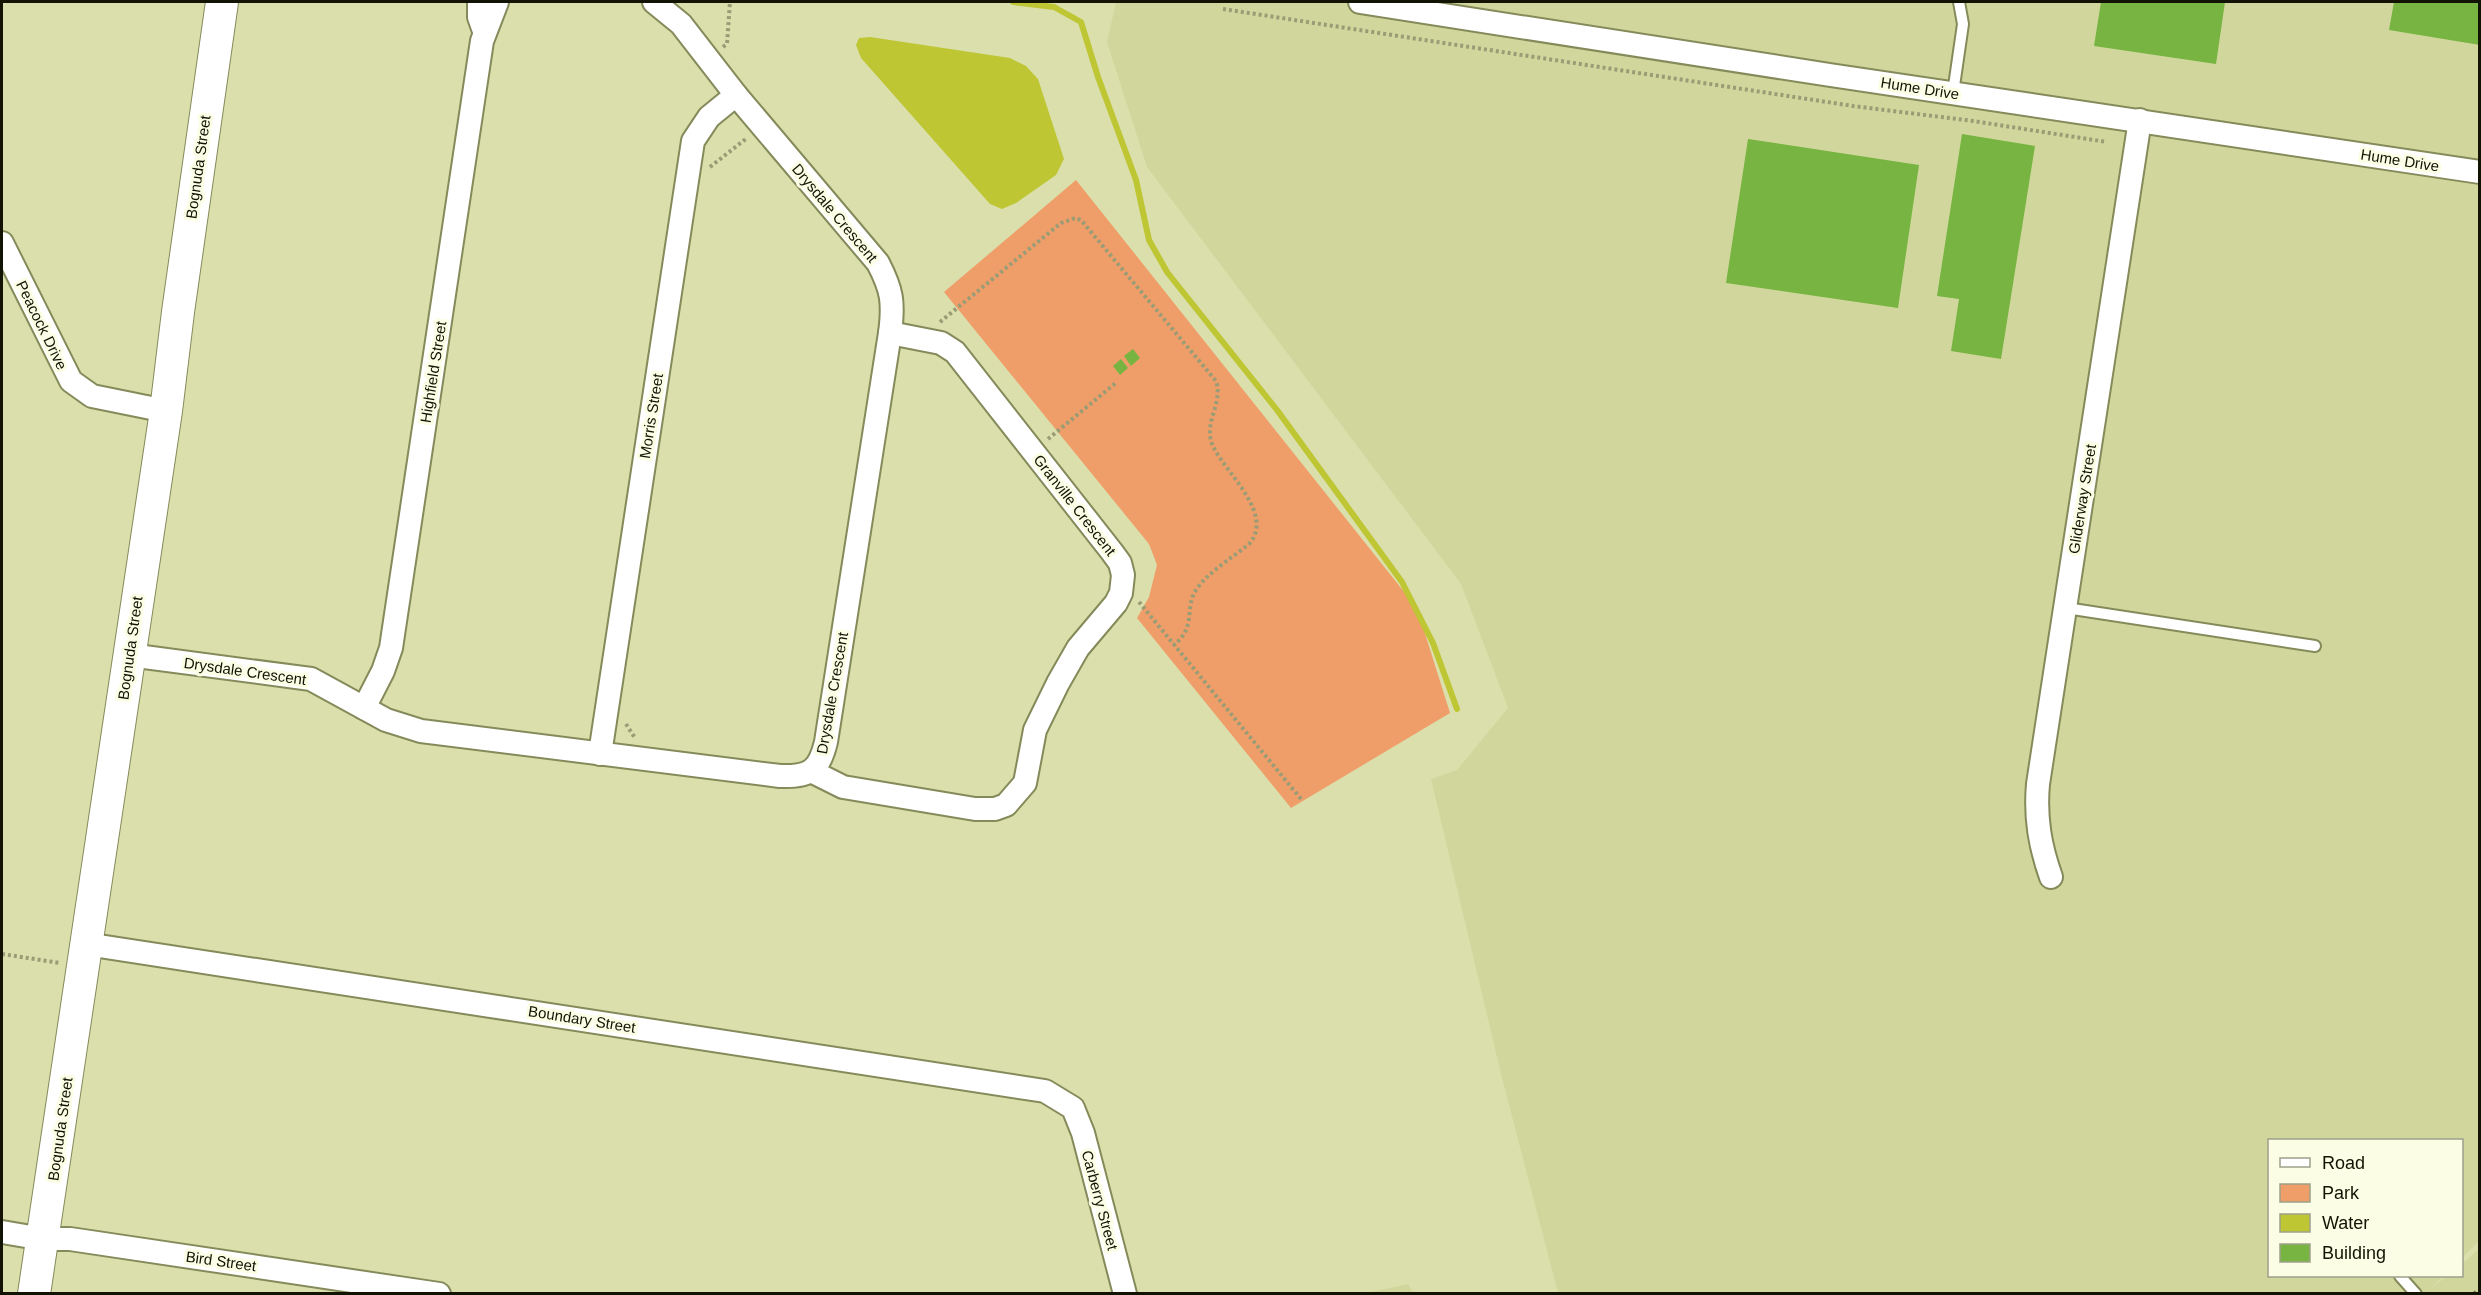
<svg xmlns="http://www.w3.org/2000/svg" width="2481" height="1295" font-family="Helvetica,sans-serif">
<style>
.built{fill:#d1d79c}
.green{fill:#ef9e69}
.water{fill:#bec634}
.lines{fill:none;stroke-linecap:round;stroke-linejoin:round}
.stream{stroke:#bec634;stroke-width:6}
.building{fill:#77b441}
.lane-casing{stroke:#858a5a;stroke-width:14}
.street-casing{stroke:#858a5a;stroke-width:26}
.secondary-casing{stroke:#858a5a;stroke-width:34}
.path{stroke:#999c75;stroke-width:4;stroke-dasharray:3 3;stroke-linecap:butt}
.lane{stroke:#fff;stroke-width:10}
.street{stroke:#fff;stroke-width:22}
.secondary{stroke:#fff;stroke-width:32}
.rail{stroke:#7f825f;stroke-width:4.5;stroke-dasharray:3 6;stroke-linecap:butt}
.labels{text-anchor:middle;dominant-baseline:central;stroke-width:6;stroke-linejoin:round;paint-order:stroke}
.street-label{font-size:15px;fill:#121303;stroke:#fbfee4}
</style>
<rect width="100%" height="100%" fill="#dadfac"/>
<!-- built -->
<g class="built">
<path d="M1116,2h1363v1239l-17,17v-118h-192v136h173l-13,13 17,-13h15v-12l17,-15v44h-921l-57,-219 -70,-295 26,-9 51,-62 -47,-124 -314,-417 -40,-125z"/>
<path d="M1408,1284l5,9h-47z"/>
</g>
<!-- green -->
<path class="green" d="M1076,180l341,428 33,105 -159,95 -154,-190 12,-21 8,-32 -8,-21 -205,-252z"/>
<!-- water -->
<path class="water" d="M870,37l140,21 16,8 12,13 26,80 -8,16 -40,28 -14,6 -12,-5 -129,-146 -5,-13 3,-7z"/>
<g class="lines">
<!-- stream -->
<path class="stream" d="M1013,2l41,5 27,15 17,55 38,103 13,60 18,32 110,138 125,172 31,61 24,66"/>
</g>
<!-- building -->
<g class="building">
<path d="M2101,2h124l-9,62 -122,-18z"/>
<path d="M2394,2h86v43l-91,-15z"/>
<path d="M1962,134l73,12 -34,213 -50,-8 8,-52 -22,-3z"/>
<path d="M1748,139l171,26 -21,143 -172,-25z"/>
<path d="M1133,349l7,9 -9,8 -7,-10z"/>
<path d="M1121,359l7,9 -8,7 -7,-9z"/>
</g>
<g class="lines">
<!-- lane casing -->
<g class="lane-casing">
<g id="lane">
<path d="M1953,93l10,-69 -4,-22"/>
<path d="M2066,608l249,38"/>
<path d="M2400,1276l16,18"/>
</g>
</g>
<!-- street casing -->
<g class="street-casing">
<g id="street">
<path d="M479,2v15l5,14"/>
<path d="M1360,2l470,73 650,97"/>
<path d="M2,243l69,138 21,15 74,15"/>
<path d="M129,655l182,24 75,41 35,11 359,45c30,1 39,-5 46,-34l64,-409c4,-31 2,-43 -12,-70l-142,-168 -55,-71 -27,-22"/>
<path d="M364,708l19,-37 8,-23 91,-607 15,-39"/>
<path d="M600,754l93,-613 16,-24 27,-22"/>
<path d="M811,771l32,16 132,22h20l11,-4 19,-22 10,-53 23,-47 20,-35 38,-45 5,-10 2,-18 -3,-12 -8,-11 -157,-200 -14,-9 -51,-10"/>
<path d="M2051,877c-11,-31 -16,-59 -13,-93l102,-664"/>
<path d="M86,944l959,147 28,17 10,25 42,161"/>
<path d="M2,1232l41,7h27l369,55"/>
</g>
</g>
<!-- secondary casing -->
<g class="secondary-casing">
<path id="secondary" d="M34,1294l132,-883 12,-99 44,-310"/>
</g>
<!-- path -->
<g class="path">
<path d="M1223,9l630,97 120,15 134,21"/>
<path d="M723,47l4,-3 3,-42"/>
<path d="M710,167l37,-29"/>
<path d="M940,322l121,-99 14,-5 6,2 135,161c8,23 -15,43 -2,67 13,26 61,67 35,96 -17,14 -41,28 -53,46 -12,19 1,36 -22,55"/>
<path d="M1048,439l69,-57"/>
<path d="M1139,602l162,197"/>
<path d="M626,724l9,14"/>
<path d="M2,954l58,9"/>
</g>
<!-- lane -->
<use href="#lane" class="lane"/>
<!-- street -->
<use href="#street" class="street"/>
<!-- secondary -->
<use href="#secondary" class="secondary"/>
<!-- rail -->
<path class="rail" d="M2474,1294l6,-5"/>
</g>
<g class="labels">
<!-- street labels -->
<g class="street-label">
<text transform="translate(1920 88) rotate(9)">Hume Drive</text>
<text transform="translate(2400 160) rotate(9)">Hume Drive</text>
<text transform="translate(198 167) rotate(-82)">Bognuda Street</text>
<text transform="translate(835 213) rotate(50)">Drysdale Crescent</text>
<text transform="translate(42 325) rotate(64)">Peacock Drive</text>
<text transform="translate(433 372) rotate(-81)">Highfield Street</text>
<text transform="translate(651 416) rotate(-81)">Morris Street</text>
<text transform="translate(2082 499) rotate(-81)">Gliderway Street</text>
<text transform="translate(1075 505) rotate(52)">Granville Crescent</text>
<text transform="translate(130 648) rotate(-82)">Bognuda Street</text>
<text transform="translate(245 671) rotate(8)">Drysdale Crescent</text>
<text transform="translate(832 693) rotate(-80)">Drysdale Crescent</text>
<text transform="translate(582 1019) rotate(9)">Boundary Street</text>
<text transform="translate(60 1129) rotate(-82)">Bognuda Street</text>
<text transform="translate(1100 1200) rotate(75)">Carberry Street</text>
<text transform="translate(221 1261) rotate(8)">Bird Street</text>
</g>
</g>
<!-- border -->
<rect width="2481" height="1295" fill="none" stroke="#121303" stroke-width="6"/>
<!-- legend -->
<rect x="2268" y="1139" width="195" height="138" fill="#fbfee4" stroke="#9ea08a" stroke-width="1.5"/>
<rect x="2280" y="1158" width="30" height="9" fill="#ffffff" stroke="#9ea08a" stroke-width="1.5"/>
<text x="2322" y="1169" font-size="18" fill="#121303">Road</text>
<rect x="2280" y="1184" width="30" height="18" fill="#ef9e69" stroke="#9ea08a" stroke-width="1.5"/>
<text x="2322" y="1199" font-size="18" fill="#121303">Park</text>
<rect x="2280" y="1214" width="30" height="18" fill="#bec634" stroke="#9ea08a" stroke-width="1.5"/>
<text x="2322" y="1229" font-size="18" fill="#121303">Water</text>
<rect x="2280" y="1244" width="30" height="18" fill="#77b441" stroke="#9ea08a" stroke-width="1.5"/>
<text x="2322" y="1259" font-size="18" fill="#121303">Building</text>
</svg>
